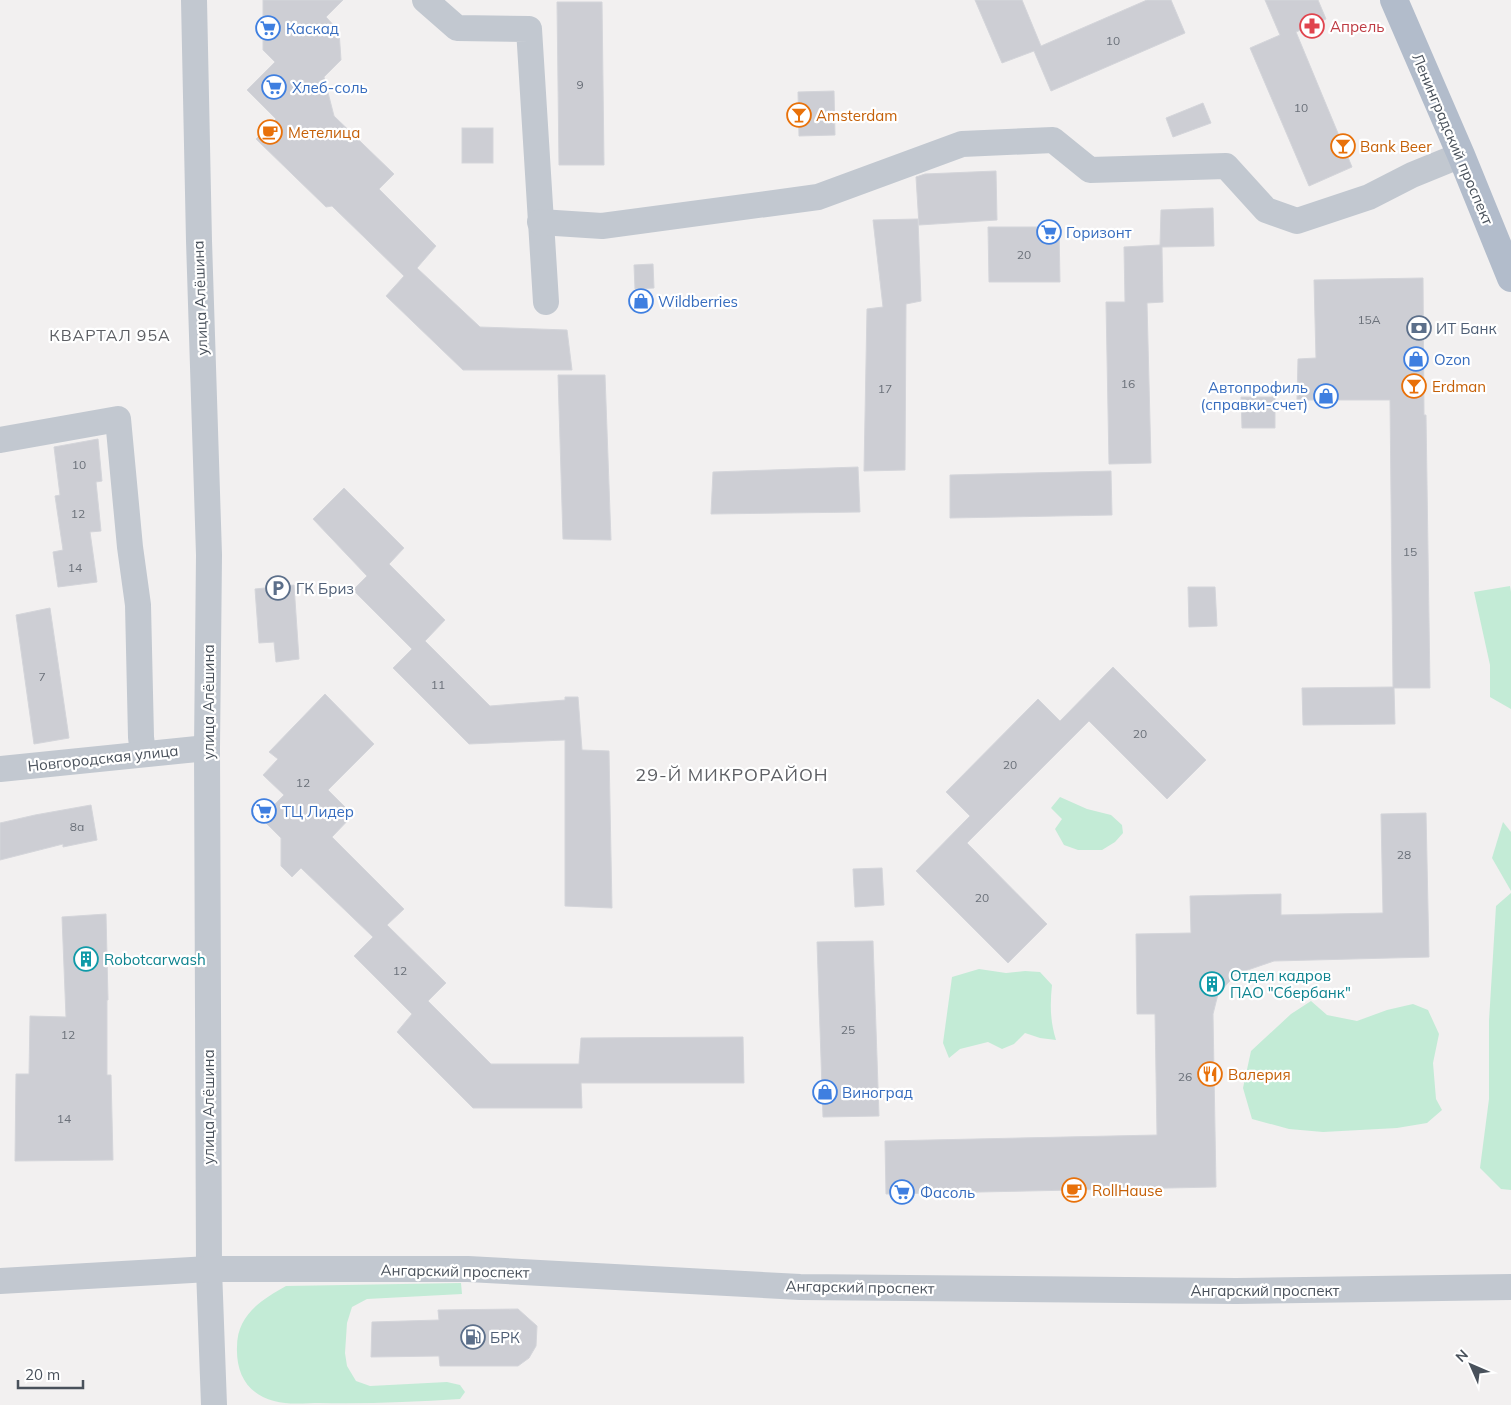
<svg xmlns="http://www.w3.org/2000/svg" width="1511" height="1405" font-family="Mulish,sans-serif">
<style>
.green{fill:#c3ebd6}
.building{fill:#cdced4;stroke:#d4d5da}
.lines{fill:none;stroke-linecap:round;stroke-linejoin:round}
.minor{stroke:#c2c8d0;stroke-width:26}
.major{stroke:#b2bccb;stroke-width:28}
.labels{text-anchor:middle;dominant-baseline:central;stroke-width:4.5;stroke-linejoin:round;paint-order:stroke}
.number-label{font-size:12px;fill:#6a7079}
.health-label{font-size:15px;fill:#be3a42;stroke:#fff;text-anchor:start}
.shop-label{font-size:15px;fill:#366cbe;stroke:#fff;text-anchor:start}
.food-label{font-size:15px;fill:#c56008;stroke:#fff;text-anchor:start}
.street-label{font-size:15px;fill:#49515b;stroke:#fff}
.service-label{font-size:15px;fill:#4e5e75;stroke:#fff;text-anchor:start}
.culture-label{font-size:15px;fill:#0d838f;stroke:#fff;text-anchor:start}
.neighbourhood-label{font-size:16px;letter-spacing:1px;fill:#5d5f64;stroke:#fff}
.quarter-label{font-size:18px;letter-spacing:1px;fill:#5d5f64;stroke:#fff}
</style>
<rect width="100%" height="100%" fill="#f2f0f0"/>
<!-- green -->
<g class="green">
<path d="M1510,586l1,6v117l-21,-12v-32l-16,-73z"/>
<path d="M1060,797l27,12 24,6 11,10 1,8 -8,9 -13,8h-24l-14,-5 -9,-16 7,-10 -11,-11z"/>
<path d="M1503,822l8,10v59l-19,-33z"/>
<path d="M1511,893v297l-10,-1 -21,-21 9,-69v-78l7,-115z"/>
<path d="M979,969l27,4 19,-2 15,1 12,13c-2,19 -2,36 4,55l-16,-2 -15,-5 -11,11 -12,5 -14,-7 -28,7 -11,9 -6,-15 9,-66z"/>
<path d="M1311,1001l16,14 30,6 30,-11 26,-6 15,6 11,24 -6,29 3,36 6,11 -15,13 -30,5 -74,4 -34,-3 -37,-10 -9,-31 8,-37 40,-37z"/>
<path d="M461,1283l1,11 -95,5 -15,8 -5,16 -2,30 2,13 9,15 14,5 77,-4 13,3 5,7 -5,7c-47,3 -94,5 -140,4 -15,0 -32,2 -46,-2 -27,-7 -38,-28 -37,-54 0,-32 24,-47 49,-61z"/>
</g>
<!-- building -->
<g class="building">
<path d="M263,0h80l-17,17 13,14 2,29 -17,17 10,39 60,58 -15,15 57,57 -19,22 63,59 87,3 5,40h-109l-77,-74 18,-20 -72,-70 -6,1 -70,-68 20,-20 -29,-29 28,-28 -12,-12z"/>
<path d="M975,0h47l19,46 106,-46h24l14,33 -134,58 -17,-40 -32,12z"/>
<path d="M1265,0h53l8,19 -30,13 56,135 -43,19 -59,-138 30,-13z"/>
<path d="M557,2h45l2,163h-45z"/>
<path d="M834,91l1,44 -36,1 -1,-44z"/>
<path d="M1203,103l8,20 -38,14 -7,-19z"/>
<rect x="462" y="128" width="31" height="35"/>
<path d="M996,171l1,49 -78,5 -3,-48 9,-3z"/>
<path d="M1213,208l1,38 -52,1 1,55 -16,1 4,160 -42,1 -3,-162h19l-1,-55 36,-2 1,-35z"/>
<path d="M918,219l3,82 -15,3 -1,166 -41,1 3,-162 16,-2 -10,-87z"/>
<path d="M988,227h71l1,55h-71z"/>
<path d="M653,264l1,24 -19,1 -1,-24z"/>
<path d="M1423,278l1,137h2l4,273h-36l1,36 -92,1 -1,-37 91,-1 -3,-287h-93l1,-41 18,-1 -2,-78z"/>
<path d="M558,375h47l6,165 -48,-1z"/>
<path d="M1241,397h34v31h-33z"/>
<path d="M98,439l4,42 -6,1 5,49 -11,1 7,50 -39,5 -5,-35 10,-2 -8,-54 5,-1 -6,-48z"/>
<path d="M858,467l2,45 -149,2 2,-42z"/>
<path d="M1111,471l1,44 -162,3v-43z"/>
<path d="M344,488l60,60 -15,16 56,56 -20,21 65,65 75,-6v-3h13l4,53 27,1 3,157 -47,-2v-166l-96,4 -76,-76 19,-19 -59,-59 14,-14 -54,-57z"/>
<path d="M294,585l5,74 -23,3 -2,-20 -15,1 -4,-54z"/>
<path d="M1188,587h27l2,39 -28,1z"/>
<path d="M50,608l19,130 -35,6 -18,-129z"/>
<path d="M1113,667l93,93 -39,39 -78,-78 -122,122 80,81 -39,39 -92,-92 54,-55 -24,-24 92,-93 22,22z"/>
<path d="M325,694l49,50 -46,46 25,25 -21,22 72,72 -17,16 59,58 -18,18 63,63h88l2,-26 162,-1 1,46h-163l1,25h-109l-76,-76 15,-18 -58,-58 19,-19 -72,-69 -9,9 -11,-11v-28l-20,-20 23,-23 -21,-20 15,-16 -9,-7z"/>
<path d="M91,805l6,35 -34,7v-3l-63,16v-37l35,-8z"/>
<path d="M1426,813l3,144 -155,4 -38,13 -18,20 -5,20 3,173 -330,7 -1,-53 272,-6 -2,-121h-18l-1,-80 55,-1 -1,-37 91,-2v21l102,-2 -2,-99z"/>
<path d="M882,868l2,37 -29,2 -2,-38z"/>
<path d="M106,914l2,86h-1v75h4l2,85 -98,1 1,-87h13l1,-58 36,1 -4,-100z"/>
<path d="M873,941l6,175 -56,1 -6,-175z"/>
<path d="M518,1309l19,17 -1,20 -7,12 -11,8h-78l-1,-10 -68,1 1,-35 67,-2 -1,-10z"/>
</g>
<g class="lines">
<!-- minor -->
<g class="minor">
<path d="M194,0l5,241 10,314 -2,193 2,521 5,136"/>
<path d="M425,0l32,28 72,1 17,273"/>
<path d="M540,222l62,4 216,-29 144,-53 91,-4 37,30 136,-4 40,44 31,11 72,-24 43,-22 49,-20"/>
<path d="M0,440l118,-21 12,128 8,58 3,132 2,17"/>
<path d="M0,769l207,-21"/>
<path d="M0,1281l209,-12h259l332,18 436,4 275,-4"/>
</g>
<!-- major -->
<path class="major" d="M1394,0l67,155 50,123"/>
</g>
<!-- icons -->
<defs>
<g id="pharmacy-ring" transform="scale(1.25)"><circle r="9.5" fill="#fff" stroke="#e0444e" stroke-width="1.5"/><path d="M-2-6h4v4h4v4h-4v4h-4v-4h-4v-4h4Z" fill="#e0444e"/></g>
<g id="supermarket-ring" transform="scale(1.25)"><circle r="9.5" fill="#fff" stroke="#3f7fe0" stroke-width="1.5"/><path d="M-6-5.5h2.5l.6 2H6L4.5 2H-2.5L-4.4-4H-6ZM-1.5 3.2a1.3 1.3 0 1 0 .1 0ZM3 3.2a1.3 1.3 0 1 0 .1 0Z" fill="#3f7fe0"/></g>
<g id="bar-ring" transform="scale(1.25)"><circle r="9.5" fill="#fff" stroke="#e8710a" stroke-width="1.5"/><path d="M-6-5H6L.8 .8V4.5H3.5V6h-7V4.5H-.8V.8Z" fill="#e8710a"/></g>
<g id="cafe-ring" transform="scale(1.25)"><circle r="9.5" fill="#fff" stroke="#e8710a" stroke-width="1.5"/><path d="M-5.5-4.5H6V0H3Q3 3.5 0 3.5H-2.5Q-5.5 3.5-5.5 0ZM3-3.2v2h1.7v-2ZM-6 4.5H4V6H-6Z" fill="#e8710a"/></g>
<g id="shop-ring" transform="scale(1.25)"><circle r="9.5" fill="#fff" stroke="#3f7fe0" stroke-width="1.5"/><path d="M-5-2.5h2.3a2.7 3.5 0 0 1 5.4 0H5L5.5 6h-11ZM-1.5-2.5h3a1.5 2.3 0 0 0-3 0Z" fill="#3f7fe0"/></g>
<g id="bank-ring" transform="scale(1.25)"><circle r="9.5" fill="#fff" stroke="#5c6f8a" stroke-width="1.5"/><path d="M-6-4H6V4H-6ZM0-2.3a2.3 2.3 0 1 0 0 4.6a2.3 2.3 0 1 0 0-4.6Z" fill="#5c6f8a"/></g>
<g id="parking-ring" transform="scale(1.25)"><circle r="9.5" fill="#fff" stroke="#5c6f8a" stroke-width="1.5"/><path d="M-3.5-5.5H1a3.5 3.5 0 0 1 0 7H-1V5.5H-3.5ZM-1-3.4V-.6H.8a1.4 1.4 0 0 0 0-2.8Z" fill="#5c6f8a"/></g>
<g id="building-ring" transform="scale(1.25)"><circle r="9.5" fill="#fff" stroke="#0f9aa8" stroke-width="1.5"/><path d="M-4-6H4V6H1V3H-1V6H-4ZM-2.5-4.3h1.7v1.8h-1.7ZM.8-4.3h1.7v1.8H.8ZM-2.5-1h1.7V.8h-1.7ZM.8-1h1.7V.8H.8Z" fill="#0f9aa8"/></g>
<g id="restaurant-ring" transform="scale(1.25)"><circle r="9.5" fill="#fff" stroke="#e8710a" stroke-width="1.5"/><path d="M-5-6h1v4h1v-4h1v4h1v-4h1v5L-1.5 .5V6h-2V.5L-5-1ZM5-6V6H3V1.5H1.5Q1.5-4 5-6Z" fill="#e8710a"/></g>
<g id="fuel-ring" transform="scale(1.25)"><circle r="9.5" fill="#fff" stroke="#5c6f8a" stroke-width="1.5"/><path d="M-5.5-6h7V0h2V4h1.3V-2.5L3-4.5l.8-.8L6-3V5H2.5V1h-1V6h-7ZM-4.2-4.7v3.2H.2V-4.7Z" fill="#5c6f8a"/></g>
</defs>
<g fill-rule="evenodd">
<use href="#pharmacy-ring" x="1312" y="26"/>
<use href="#supermarket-ring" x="268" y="28"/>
<use href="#supermarket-ring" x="274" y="87"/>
<use href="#bar-ring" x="799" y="115"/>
<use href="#cafe-ring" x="270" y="132"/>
<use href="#bar-ring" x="1343" y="146"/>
<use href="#supermarket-ring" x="1049" y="232"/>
<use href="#shop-ring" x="641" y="301"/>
<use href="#bank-ring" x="1419" y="328"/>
<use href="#shop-ring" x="1416" y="359"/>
<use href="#bar-ring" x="1414" y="386"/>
<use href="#shop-ring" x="1326" y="396"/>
<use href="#parking-ring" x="278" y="588"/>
<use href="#supermarket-ring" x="264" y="811"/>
<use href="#building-ring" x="86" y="959"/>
<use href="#building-ring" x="1212" y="984"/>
<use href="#restaurant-ring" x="1210" y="1074"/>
<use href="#shop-ring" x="825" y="1092"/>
<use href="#cafe-ring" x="1074" y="1190"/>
<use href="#supermarket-ring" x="902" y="1192"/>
<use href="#fuel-ring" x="473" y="1337"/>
</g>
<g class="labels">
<!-- number labels -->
<g class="number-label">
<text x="1113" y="40">10</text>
<text x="580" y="84">9</text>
<text x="1301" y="107">10</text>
<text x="1024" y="254">20</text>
<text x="1369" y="319">15А</text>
<text x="1128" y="383">16</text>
<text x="885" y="388">17</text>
<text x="79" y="464">10</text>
<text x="78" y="513">12</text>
<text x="1410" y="551">15</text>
<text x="75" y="567">14</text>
<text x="42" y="676">7</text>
<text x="438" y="684">11</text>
<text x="1140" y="733">20</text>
<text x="1010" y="764">20</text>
<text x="303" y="782">12</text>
<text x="77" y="826">8а</text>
<text x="1404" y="854">28</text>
<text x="982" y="897">20</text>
<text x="400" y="970">12</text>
<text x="848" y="1029">25</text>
<text x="68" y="1034">12</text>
<text x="1185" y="1076">26</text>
<text x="64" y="1118">14</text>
</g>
<!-- health labels -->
<g class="health-label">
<text x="1330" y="26">Апрель</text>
</g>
<!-- shop labels -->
<g class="shop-label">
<text x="286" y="28">Каскад</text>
<text x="292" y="87">Хлеб-соль</text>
<text x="1066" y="232">Горизонт</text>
<text x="658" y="301">Wildberries</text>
<text x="1434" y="359">Ozon</text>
<text x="1308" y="387" text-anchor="end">Автопрофиль<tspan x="1308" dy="17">(справки-счет)</tspan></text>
<text x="282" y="811">ТЦ Лидер</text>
<text x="842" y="1092">Виноград</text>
<text x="920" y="1192">Фасоль</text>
</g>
<!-- food labels -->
<g class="food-label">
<text x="816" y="115">Amsterdam</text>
<text x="288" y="132">Метелица</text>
<text x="1360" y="146">Bank Beer</text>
<text x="1432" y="386">Erdman</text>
<text x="1228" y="1074">Валерия</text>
<text x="1092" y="1190">RollHause</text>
</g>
<!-- street labels -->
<g class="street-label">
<text transform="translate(1453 139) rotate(67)">Ленинградский проспект</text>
<text transform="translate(200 298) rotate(-92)">улица Алёшина</text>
<text transform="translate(208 702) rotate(-90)">улица Алёшина</text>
<text transform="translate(103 758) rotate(-6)">Новгородская улица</text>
<text transform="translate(208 1107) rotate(-90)">улица Алёшина</text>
<text transform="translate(455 1271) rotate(1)">Ангарский проспект</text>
<text transform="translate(860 1287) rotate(1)">Ангарский проспект</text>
<text x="1265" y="1290">Ангарский проспект</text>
</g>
<!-- service labels -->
<g class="service-label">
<text x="1436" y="328">ИТ Банк</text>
<text x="296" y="588">ГК Бриз</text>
<text x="490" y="1337">БРК</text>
</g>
<!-- culture labels -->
<g class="culture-label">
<text x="104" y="959">Robotcarwash</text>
<text x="1230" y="975">Отдел кадров<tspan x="1230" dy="17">ПАО "Сбербанк"</tspan></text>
</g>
<!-- neighbourhood labels -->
<g class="neighbourhood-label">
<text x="110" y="335">КВАРТАЛ 95А</text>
</g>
<!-- quarter labels -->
<g class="quarter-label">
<text x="732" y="774">29-Й МИКРОРАЙОН</text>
</g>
</g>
<!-- north arrow -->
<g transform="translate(1471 1365) rotate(315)" stroke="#ffffff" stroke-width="4" paint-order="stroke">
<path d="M0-4L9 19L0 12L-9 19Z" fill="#49515b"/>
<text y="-8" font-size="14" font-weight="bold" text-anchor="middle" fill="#49515b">N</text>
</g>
<!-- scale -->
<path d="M18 1380v8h65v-8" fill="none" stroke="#49515b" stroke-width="2.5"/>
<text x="25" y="1380" font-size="15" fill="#49515b" stroke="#ffffff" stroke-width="4" paint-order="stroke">20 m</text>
</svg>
